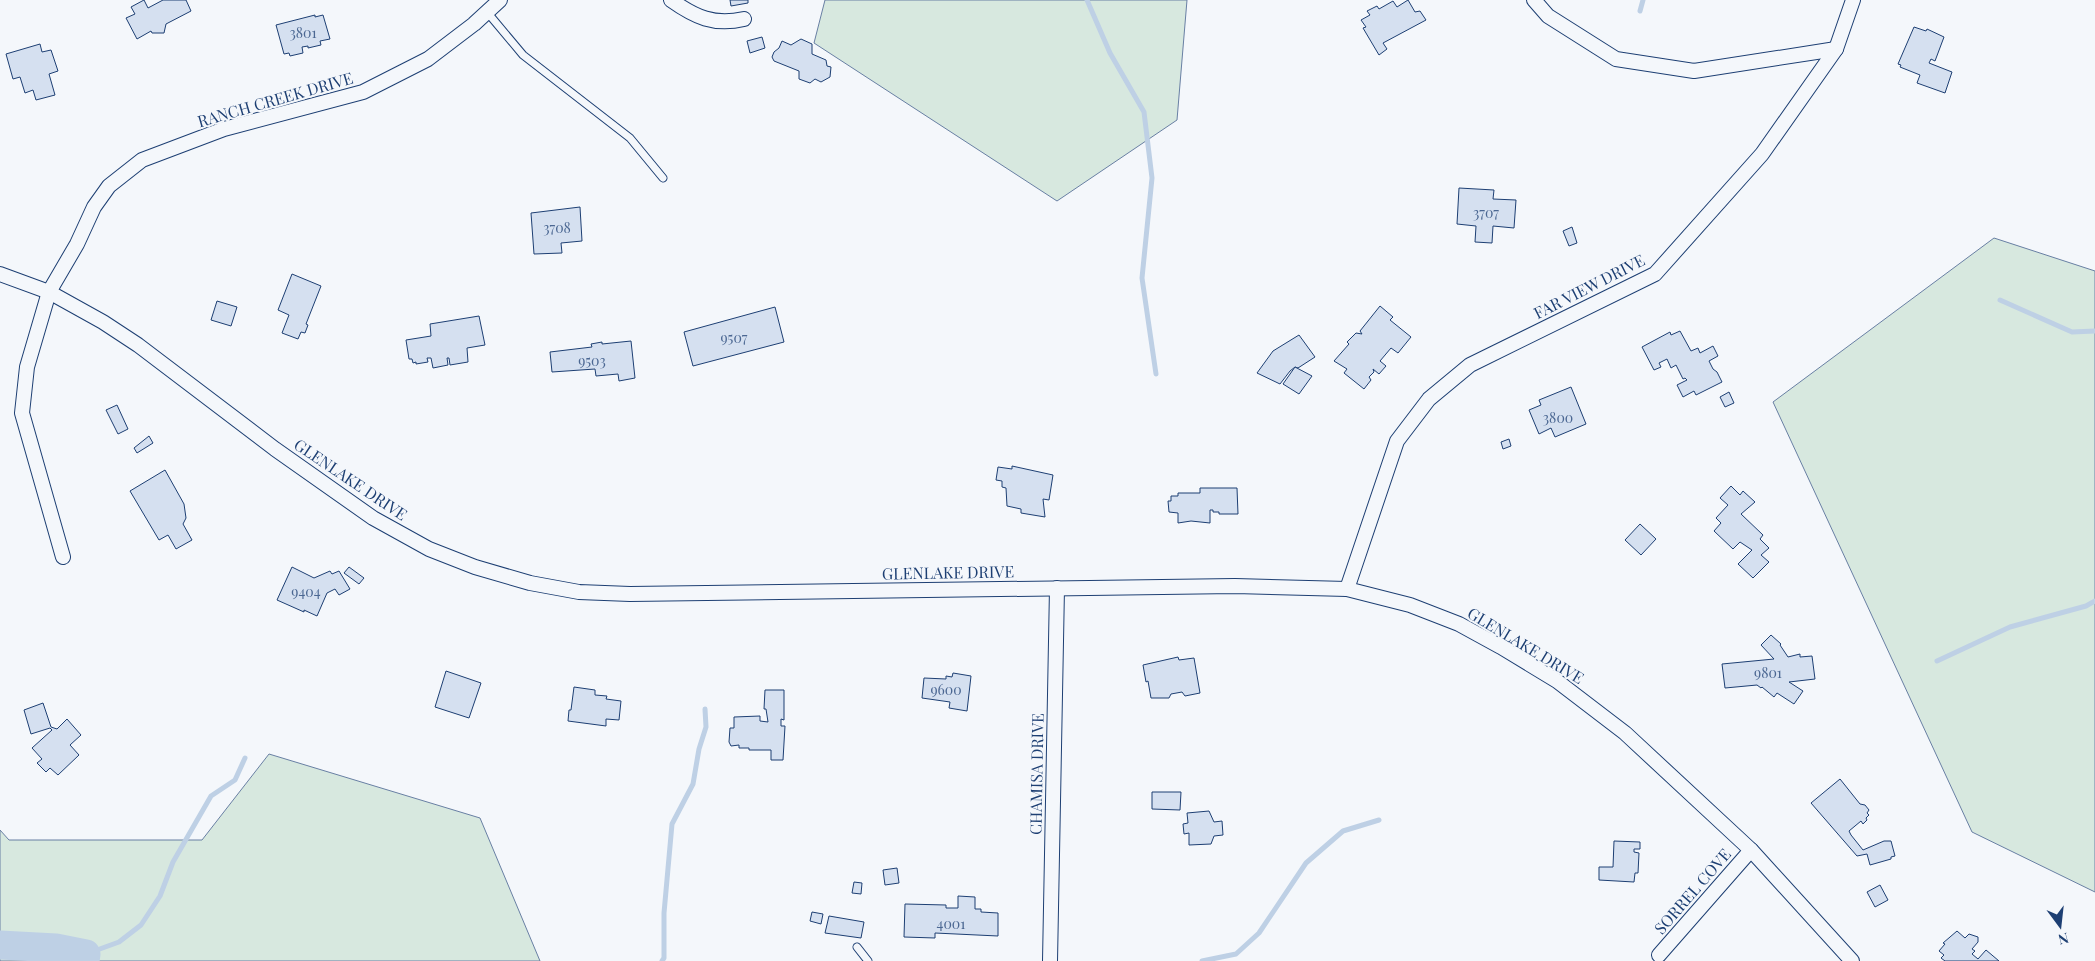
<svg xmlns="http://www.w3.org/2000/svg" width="2095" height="961" font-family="'Playfair Display',serif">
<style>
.green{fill:#d7e8df;stroke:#687fa3}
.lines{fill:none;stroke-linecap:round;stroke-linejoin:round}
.stream{stroke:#bed0e5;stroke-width:5}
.river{stroke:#bed0e5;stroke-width:29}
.building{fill:#d5e0f0;stroke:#1d3f73}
.lane-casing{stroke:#1d3f73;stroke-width:9}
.street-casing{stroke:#1d3f73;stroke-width:16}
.lane{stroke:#f4f7fb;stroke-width:7}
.street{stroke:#f4f7fb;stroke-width:14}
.labels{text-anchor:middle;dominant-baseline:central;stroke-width:4;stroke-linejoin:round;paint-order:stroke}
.number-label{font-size:14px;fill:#4b6792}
.street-label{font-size:16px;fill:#1d3f73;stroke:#f4f7fb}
</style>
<rect width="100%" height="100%" fill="#f4f7fb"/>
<!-- green -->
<g class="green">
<path d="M825,0h362l-10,120 -120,81 -243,-158z"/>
<path d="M1994,238l101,33v621l-123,-60 -199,-430z"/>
<path d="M269,754l211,64 60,143h-540v-131l9,10h193z"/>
</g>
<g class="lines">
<!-- stream -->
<g class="stream">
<path d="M1087,0l23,53 34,59 8,66 -10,100 14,96"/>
<path d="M1640,11l3,-11"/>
<path d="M2000,300l72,32 23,-1"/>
<path d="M1937,661l73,-34 76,-21 9,-5"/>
<path d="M86,954l33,-12 22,-17 19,-29 13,-34 38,-66 24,-16 10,-22"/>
<path d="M662,961l2,-3v-45l8,-89 21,-40 6,-35 7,-22 -1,-18"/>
<path d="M1202,961l34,-7 23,-21 47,-70 37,-32 36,-11"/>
</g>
<!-- river -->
<path class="river" d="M0,945l56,3 30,6 -1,7"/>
</g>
<!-- building -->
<g class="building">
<path d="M144,0l4,8 15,-8h23l5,11 -25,13 -2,9h-12l-1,-2 -14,8 -11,-21 9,-4 -4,-7z"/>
<path d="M730,0h18v3l-17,3z"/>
<path d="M1408,0l7,12 5,-1 6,9 -43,23 4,6 -8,6 -16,-27 3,-1 -5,-7 9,-5 -3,-4 10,-5 2,3 14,-8 4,6z"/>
<path d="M315,15v2l8,-2 7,24 -10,2 1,4 -13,3v-2l-6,1 1,6 -13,3 -1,-3 -5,1 -8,-29z"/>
<path d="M1914,27l12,4 1,-2 17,8 -9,24 -4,-2 -2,4 23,9 -7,21 -28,-10 3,-8 -20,-8 1,-2 -3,-1z"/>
<path d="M762,37l3,11 -15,5 -3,-12z"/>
<path d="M801,39l11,5v10l14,6 1,6 4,1 -1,10 -9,5 -6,-3 -5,4 -11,-4v-8l-25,-10 -2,-4 2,-5 5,-4 3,-7 9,4z"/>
<path d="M40,44l2,8 9,-2 7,21 -9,3 6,21 -19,5 -3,-10 -8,3 -5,-16 -7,2 -7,-25z"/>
<path d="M1459,188l35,2 -1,9 23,1 -2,28 -21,-2 -1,17 -17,-1 1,-16 -19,-2z"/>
<path d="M580,207l2,34 -21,2 1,10 -28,1 -3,-41z"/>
<path d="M1572,227l5,16 -8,3 -6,-15z"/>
<path d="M292,274l29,12 -15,38 2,1 -3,8 -4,-1 -3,7 -16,-6 7,-18 -11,-5z"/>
<path d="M217,301l20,6 -6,19 -20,-6z"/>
<path d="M1380,306l13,11 -3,3 21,17 -13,16 -7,-5 -11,13 6,5 -7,8 -6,-5 1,3 -5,5 2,3 -7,9 -20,-16 3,-4 -13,-8 15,-17 -2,-2 9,-9 6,1 -2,-3z"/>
<path d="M775,307l9,35 -91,24 -9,-34z"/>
<path d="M479,316l6,29 -18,3 1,14 -18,3 -1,-7h-2l1,7 -15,3 -2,-10h-4l1,4 -12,2v-2l-3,1 -1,-4h-3l-3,-19 25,-4 -1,-12z"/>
<path d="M1680,331l11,20 7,-3 2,5 13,-7 5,10 -9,5 4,8 4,3 5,10 -26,13 -2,-4 -11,6 -6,-12 10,-5 -2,-2 -2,1 -7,-14 -5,3 -4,-9 -8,4 2,4 -7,3 -12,-23 28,-15 1,3z"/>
<path d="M1299,335l16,22 -17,11 -3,-1 -5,4 -10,13 -23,-11 16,-22z"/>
<path d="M631,341l4,37 -16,3 -1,-7 -22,2 -1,-7 -43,3 -2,-20 42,-5 -1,-3 11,-2v2z"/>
<path d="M1295,367l17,9 -13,18 -16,-10z"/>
<path d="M1571,387l15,37 -31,13 -4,-9 -12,6 -10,-24 12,-5 -2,-5z"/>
<path d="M1729,392l5,11 -9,4 -5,-10z"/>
<path d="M117,405l11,24 -10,5 -12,-24z"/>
<path d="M149,436l4,7 -16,10 -3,-5z"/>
<path d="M1509,439l2,7 -8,3 -2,-7z"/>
<path d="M1012,466l41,9 -4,25 -6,-1 2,18 -24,-4v-4l-14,-3 -1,-18 -4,-1v-6l-6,-1 2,-13 14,2z"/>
<path d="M165,470l19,34 2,14 -3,6 9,16 -16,9 -8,-14 -9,5 -29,-49z"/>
<path d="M1731,486l9,9 3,-4 12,11 -14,12 22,21 -3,4 9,9 -8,7 8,7 -16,16 -15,-14 14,-14 -12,-8 -7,7 -19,-18 7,-8 -5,-5 12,-13 -8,-7z"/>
<path d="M1200,488h37l1,26h-19v-2h-6v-2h-3v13l-19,-2 -13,2v-10l-9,-1 -1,-11h3v-5h7v-3h22z"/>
<path d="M1640,524l16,15 -15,16 -16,-15z"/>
<path d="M292,567l22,11 16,-7 2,3 7,-3 11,18 -11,6 -4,-6 -8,4 -10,23 -13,-6v2l-27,-12z"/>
<path d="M349,567l15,11 -5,6 -15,-11z"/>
<path d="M1771,635l10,9 -1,1 8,12 12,-3v3l12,-1 3,23 -26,3 14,9 -9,13 -17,-11 -3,4 -12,-10 -1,1 -4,-3 -32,3 -3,-24 52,-5 -13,-14z"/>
<path d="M1178,657l1,3 15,-2 6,35 -15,3 -3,-4 -11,2 -2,4h-18l-3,-17 -2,1 -3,-17z"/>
<path d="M446,671l35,12 -12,35 -34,-11z"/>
<path d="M953,673l18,3 -4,35 -18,-3 1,-6 -28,-4 2,-20 22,1v-3l6,1z"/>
<path d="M574,687l21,3v5l12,1 -1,3 15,2 -2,19 -13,-1v7l-38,-5 1,-11h2z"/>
<path d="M765,690h19v30l-3,-1v7h4l-2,34h-12v-10h-22v-2h-10v-3l-8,1 -2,-4 1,-14h4v-11l26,-1v5l8,1 -2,-13h-2z"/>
<path d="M43,703l8,24 6,2 10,-10 14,16 -11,10 9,10 -21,20 -8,-7 -4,4 -9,-9 5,-4 -10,-11 20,-18 -2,-2 -19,6 -7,-24z"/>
<path d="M1840,779l20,25 5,1 4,5 -2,3 2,2 -3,3 1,2 -4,4 -2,-3 -12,10 2,4 12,15 21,-9h7l4,15 -4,1v2l-21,6 -3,-11 -10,2 -46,-53z"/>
<path d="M1152,792h29l-1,18 -28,-1z"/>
<path d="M1209,811l5,11 8,-1 1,14 -9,1 -3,8 -22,1v-12l-5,1 -1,-10 5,-1 -1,-10z"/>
<path d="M1614,841l26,1v7h-6v3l5,1 -1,20h-3l-1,9 -35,-2v-13h14z"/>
<path d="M897,868l2,15 -14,2 -2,-15z"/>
<path d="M854,882l8,1 -1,11 -9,-1z"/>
<path d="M1880,885l8,15 -13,7 -8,-15z"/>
<path d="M958,896l17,1v12h6v3l17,1v23l-63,-3v5l-31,-1 1,-33 41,1v3h12z"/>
<path d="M812,912l11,2 -2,10 -11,-3z"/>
<path d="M829,916l35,6 -3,16 -36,-5z"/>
<path d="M1957,931l8,7 4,-4 9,3v5l-6,7 3,2 -3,3 6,5 8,-9 13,11h-54l-4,-3 3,-3 -5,-4 6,-7 -2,-1z"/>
</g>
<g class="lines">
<!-- lane casing -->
<g class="lane-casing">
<g id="lane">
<path d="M487,12l36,43 107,83 33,40"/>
<path d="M857,947l11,14"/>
</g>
</g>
<!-- street casing -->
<g class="street-casing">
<g id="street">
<path d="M671,0c24,17 43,26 73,19"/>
<path d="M1534,0l14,16 68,43 78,12 142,-22"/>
<path d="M0,274l49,18 54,30 35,23 137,104 98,69 56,31 46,18 55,16 49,9 51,2 605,-8 112,3 63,16 49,19 42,23 56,34 68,52 126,117 101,111"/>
<path d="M63,557l-41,-144 5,-46 22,-75 28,-48 17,-37 15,-21 33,-26 82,-31 139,-37 65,-33 46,-35 26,-24"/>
<path d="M1347,589l50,-148 32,-42 41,-34 185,-91 107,-120 74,-105 17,-49"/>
<path d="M1659,955l92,-105"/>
<path d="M1050,961l7,-373"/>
</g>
</g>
<!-- lane -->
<use href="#lane" class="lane"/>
<!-- street -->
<use href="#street" class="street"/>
</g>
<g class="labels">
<!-- number labels -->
<g class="number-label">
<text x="303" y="32">3801</text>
<text x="1486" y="212">3707</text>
<text x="557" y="227">3708</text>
<text x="734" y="337">9507</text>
<text x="592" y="360">9503</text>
<text x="1558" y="417">3800</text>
<text x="306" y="591">9404</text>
<text x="1768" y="672">9801</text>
<text x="946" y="689">9600</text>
<text x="951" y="923">4001</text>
</g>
<!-- street labels -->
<g class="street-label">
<text transform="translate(275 99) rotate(-16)">RANCH CREEK DRIVE</text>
<text transform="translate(1589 286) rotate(-27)">FAR VIEW DRIVE</text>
<text transform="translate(351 479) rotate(34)">GLENLAKE DRIVE</text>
<text transform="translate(948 572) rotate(-1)">GLENLAKE DRIVE</text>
<text transform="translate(1526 645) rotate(31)">GLENLAKE DRIVE</text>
<text transform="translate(1036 774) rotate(-89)">CHAMISA DRIVE</text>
<text transform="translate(1692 891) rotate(-49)">SORREL COVE</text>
</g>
</g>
<!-- north arrow -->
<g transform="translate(2060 926) rotate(165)" stroke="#f4f7fb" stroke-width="4" paint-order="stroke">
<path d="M0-4L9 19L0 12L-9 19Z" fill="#1d3f73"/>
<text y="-8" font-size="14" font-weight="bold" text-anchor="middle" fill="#1d3f73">N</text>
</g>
</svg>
